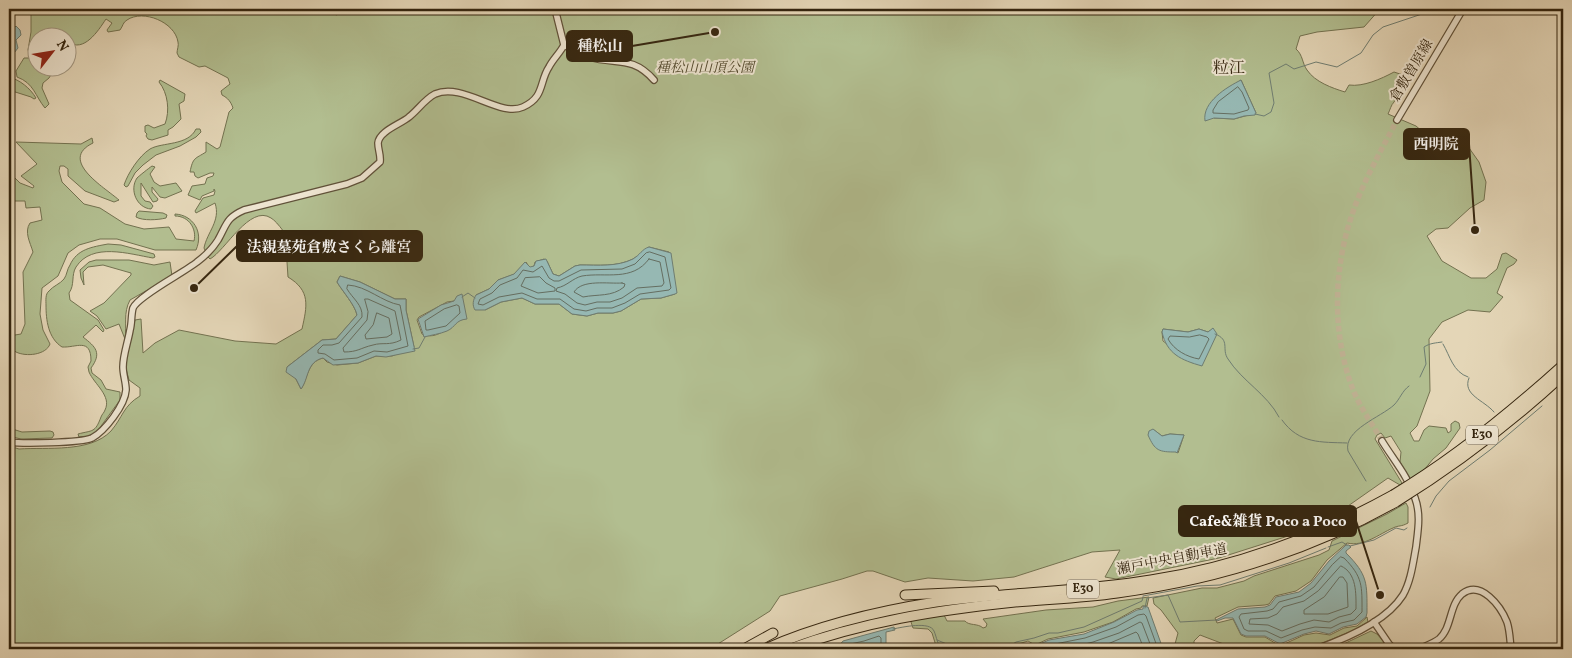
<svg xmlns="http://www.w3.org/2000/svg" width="1572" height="658" font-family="Vollkorn,'Noto Serif JP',serif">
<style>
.green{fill:#b2be90;stroke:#737250;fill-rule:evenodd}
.water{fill:#96b8b3;stroke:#6f7d71}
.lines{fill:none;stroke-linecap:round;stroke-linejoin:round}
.shore{stroke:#656e61;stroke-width:1}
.stream{stroke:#6f7d71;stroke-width:1}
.minor-tunnel{stroke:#c1b395;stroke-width:5.5;stroke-dasharray:5.5 3;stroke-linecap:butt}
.minor-casing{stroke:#605139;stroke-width:8}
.highway-casing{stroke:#34250f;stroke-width:11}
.minor{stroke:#ede4d0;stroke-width:5.5}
.highway{stroke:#e4d6b7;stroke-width:9}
.highway-bridge-casing{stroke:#34250f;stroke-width:11;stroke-linecap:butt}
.highway-bridge{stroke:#e4d6b7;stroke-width:9}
.labels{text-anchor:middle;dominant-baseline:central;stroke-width:4;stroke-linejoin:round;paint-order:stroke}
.shield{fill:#ede4d0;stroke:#6c5e49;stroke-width:1}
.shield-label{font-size:12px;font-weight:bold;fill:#34250f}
.park-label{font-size:14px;font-style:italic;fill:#544b2f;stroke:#ede4d0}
.street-label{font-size:14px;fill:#34250f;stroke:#ede4d0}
.quarter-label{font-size:16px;fill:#34250f;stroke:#ede4d0}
.leader{fill:none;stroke:#34250f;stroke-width:2}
.callout-dot{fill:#34250f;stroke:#ede4d0;stroke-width:2}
.callout{fill:#34250f;stroke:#34250f;stroke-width:2}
.callout-label{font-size:15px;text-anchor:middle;font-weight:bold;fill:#fff}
</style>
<rect width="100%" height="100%" fill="#e4d6b7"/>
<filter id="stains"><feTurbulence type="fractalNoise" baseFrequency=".004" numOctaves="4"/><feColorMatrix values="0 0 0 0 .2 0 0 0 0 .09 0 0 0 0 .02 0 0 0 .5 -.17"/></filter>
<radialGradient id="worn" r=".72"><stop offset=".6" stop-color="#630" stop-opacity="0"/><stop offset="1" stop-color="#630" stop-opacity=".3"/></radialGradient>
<!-- green -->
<g class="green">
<path d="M31,9h296v3l10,3 5,-6h1038l-16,18 -47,5 -17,4 -4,13c7,6 6,14 11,21 8,12 25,18 38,22l4,-7c14,2 32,-6 45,-13l9,3c6,12 -3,17 -9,27 -3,3 -4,8 -6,12l28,12 14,12h32l17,24 7,20 -2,18 -14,8 -22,20 -12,1 -9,7 15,25 29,17h15l11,-9 5,-15 4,-1 11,7 -3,4 -7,4 -10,25 6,4 -13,15 -22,-2 -26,12 -13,17 1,52 -13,35 -7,7 4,8h5l5,-11 5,-4 17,2 2,5 3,-2v-7l4,-3 4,2 1,5 -14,20 -13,11 -9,11 -14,9 -10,-17 1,-10 -10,-16 -6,2 -4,-5 -4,2 -2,4 27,44 -2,2 -12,-7 -40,28 -32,13 -5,6 -26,12 -66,21 -103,21 -11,-2 15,-27 -28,2 -78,25 -41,4 -45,-3 -23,4 -32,-11h-6l-25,8 -62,17 -10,15 -60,38h-701v-203l10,3c28,-2 71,4 92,-18 12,-14 12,-25 29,-35v-8l-11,-8 -4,-15 10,-45 6,-1 2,34 12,-10 24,-13 56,11 41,3 26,-15c5,-23 9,-38 -14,-52l-1,-15 6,-17c-5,-7 -15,-23 -22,-27 -21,-14 -46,33 -61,41l-2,-2 -4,-9c3,-16 17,-27 11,-45l-19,10 -1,-2 8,-13 11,-3 1,-4 -1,-2v2l-12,5 -2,4 -12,-5 4,-9 13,-2 2,-6 6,-2 1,-3h-4l-12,5 -3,-2 -1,-4h-4c3,-15 5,-13 16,-20v-10l11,7 3,-2 9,-35 4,-4c-2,-6 -5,-10 -11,-13l-1,-4 9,-7 -2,-6 -23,-12 -6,1 -20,-10 -2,-4c0,-3 2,-8 1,-11 -3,-20 -35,-33 -51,-22 -4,2 -4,6 -7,10l-12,2 -1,-2 5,-7 -6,-4c-8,12 -22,34 -38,23v-4h-30v30h17l-6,10 -6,5 -1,5 7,16 -4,4c-10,-12 -11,-25 -28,-31l-1,-6 8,-13h8l-4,-8 3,-18zM1241,80l15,33 -22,6 -20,-1v-19zM649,247l20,5 6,42 -14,4 -20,1 -20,12 -8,2h-15l-11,3 -15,-2 -13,-10h-24l-13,-6 -21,4 -16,8 -9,-15 13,-6 9,-9 17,-6 11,-12 4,6 4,-2 1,-4 9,-3 3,2 6,13 6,2 16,-10 5,-1c18,0 37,2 53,-6 6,-3 10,-9 16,-12zM340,276l20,6 35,17h11v11l8,37 -22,9h-16l-18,7 -21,2 -10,-3 -4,-4c-16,4 -15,20 -22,31l-5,-10 -9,-12 35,-27 14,-1 21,-24c-2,-10 -14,-23 -20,-33zM454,301l7,18c-12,7 -24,22 -39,15l-5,-14 2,-3 28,-15zM1163,329l25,3 11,-3 9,3 5,-3 -20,34 -30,-22 -1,-9zM1154,430l8,6 8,-2 14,1 -6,18 -4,-2z"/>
<path d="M9,77c11,3 21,11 27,21l-2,1 -3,-2 -22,-7z"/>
<path d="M160,80l25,14 -1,7 -5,3 2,15 -8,8 -5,3v5l-16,5 -4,-1 -2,-3 1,-2 -2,-2v-6l3,-1 6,3 11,-4c5,-13 3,-31 -6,-42z"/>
<path d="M196,129h4l1,3 -5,5 -16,9 -24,9 -13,10 -8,8 -7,13 -2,1 -2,-2c4,-12 15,-29 26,-36 12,-7 38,-3 46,-20z"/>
<path d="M92,138l1,5c-35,17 11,44 26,57l-5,2 -29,-11 -17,-15v-7l-4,-3h-4l-1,5 3,11 22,22 16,4 25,16 19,5 25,-2 7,12 18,2c3,-12 -5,-25 -19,-25v-2c18,1 29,18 21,36h-41l-38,-11h-17l-21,6 -11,8 -10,23 -16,12 -2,26 3,16 7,14c-4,11 -24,13 -34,8 -3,-2 -5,-4 -7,-6v-10l12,-2 4,-10 -2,-52 10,-20c-3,-10 -9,-20 -3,-29l12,-3 -2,-13 -14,1 -1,-7h-16v-14h2l2,-11 7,7 13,5 1,-2 -13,-10 16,-12 -21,-22 65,2z"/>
<path d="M152,166l3,1 -5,7 4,8 6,4 16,-3 6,8 -17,7 -5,-1 -8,-10v5l6,7 -1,2 -4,1 -12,-19v13l4,5 5,1 3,4 -2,3c-14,-1 -22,-19 -14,-31 2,-2 12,-10 15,-12z"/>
<path d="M139,211l24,2 4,2 -1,3c-8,2 -23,3 -30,-1l1,-4z"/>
<path d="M108,244l13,1 33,9 1,3 -2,1c-24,-4 -61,-16 -77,9 -5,8 -1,18 -7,26l1,7 28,20 6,10 -1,2 -7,-7 -13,12c13,10 19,16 8,31l1,5 9,7 5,9 14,3v8l-24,33 -9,4h-8l-1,-3c15,-4 17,-1 23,-17 1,-3 3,-4 4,-7 7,-14 -11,-26 -16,-38l-1,-5 3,-6c0,-24 -15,-13 -29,-14 -14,-9 -16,-27 -16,-42 0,-4 -1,-11 3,-14 4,-5 11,-7 15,-12 3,-4 3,-10 6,-14 7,-16 22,-18 38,-21z"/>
<path d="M96,260h33l25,5 16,-3 2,14 -42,24c-7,13 -3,25 -5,39l-6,-15 -13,5 -9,-13 -7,-5 14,-8 27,-28v-2l-28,-8 -15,2 -5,5 1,13 -3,-7 -1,-8 9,-8z"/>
<path d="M9,428l13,4 28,-1 3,1 1,3 -2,3 -31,1 -12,-3z"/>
<path d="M1406,503l2,4v16c-7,4 -9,2 -15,5 -14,6 -29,19 -46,15l-20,17 -16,21 -15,10 -21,5 -6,8 -4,1 -27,2 -23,11 2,5 16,-4 8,16 5,2h19l15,9 24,-11 12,-2 14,2 14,-7 13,-2 10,-9 1,5 -16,9 -44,18h-62l-12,-1 -34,-13 -6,6v4l12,2 1,2h-37l5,-5 3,-11 -17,-23 -7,-6 -1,-6 49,-10h15l27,-7 10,-5 65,-21 10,-5 3,-9 55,-27z"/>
<path d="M1149,597l-2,9h-5l-1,2 -5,1 -23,13 -29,10 -36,7 -13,6 -7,-4 -13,4 -1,4h-77l-5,-16 -4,-4 -15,-1 -2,-6 2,-2 31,-5 3,6h18c4,5 13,2 18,7l3,-1 1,-3 -4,-5 63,-9 47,-3 25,-6z"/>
<path d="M1371,631l6,3 7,8 -2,7h-49z"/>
</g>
<!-- water -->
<g class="water">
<path d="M16,26l4,4 1,5 -5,5 2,8 -4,5 -1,7 -4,-1v-26z"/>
<path d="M1241,80l15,33 -1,2 -11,1 -10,3 -20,-1 -9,3c-3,-19 22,-34 36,-41z"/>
<path d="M649,247l22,6 6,40 -2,1 -14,4 -20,1 -20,12 -8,2h-15l-11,3 -15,-2 -13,-10h-24l-13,-6 -21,4 -16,8h-10c-3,-5 -2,-10 1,-15l13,-6 9,-9 16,-6 11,-12 5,5 4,-1 2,-5 10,-2 7,15 6,2 16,-10 5,-1c18,0 37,2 53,-6 7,-4 9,-10 16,-12z"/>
<path d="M340,276l20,6 35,17h11v11l9,41 -29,6 -10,-1 -18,7 -25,2 -10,-7c-17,4 -14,21 -22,31l-5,-10 -10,-7 1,-5 35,-27 14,-1 21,-24c-2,-10 -14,-23 -20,-33z"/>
<path d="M462,294l5,25c-12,1 -11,8 -20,12 -7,3 -16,4 -23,6l-6,-18 23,-14 13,-4 3,-5z"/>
<path d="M1213,328l4,6 -15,32c-21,-6 -35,-12 -40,-34l1,-3 25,3 11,-3 9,3z"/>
<path d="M1153,429l9,7 8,-2 14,1 -7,18 -1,-1c-17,0 -21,-1 -28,-17l1,-4z"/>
<path d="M1346,545h3l2,2 -5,4v2c22,22 21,30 21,60l-1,4 -9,7 -14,3 -14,7 -13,-3 -12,3 -24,10 -15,-8h-19l-5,-2 -8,-16h-8l-8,3 -1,-1 22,-11 27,-2 5,-2 6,-8 23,-5 12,-9 18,-22z"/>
<path d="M1143,606l5,1 15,42h-119l-7,-4 12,-5 35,-6 30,-12 23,-12 6,-1z"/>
<path d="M894,627l1,3 -9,2v17h-50l7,-8z"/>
</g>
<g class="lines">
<!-- shore -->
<g class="shore">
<path d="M1238,87l4,5 7,16 -1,2 -14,4 -21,-1v-3l5,-8z"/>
<path d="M650,252l15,5 6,31 -2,2 -29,4 -15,9 -13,5h-15l-11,3 -12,-2 -14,-10h-23l-15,-6 -23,4 -16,8 -5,-1 2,-5 12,-6 8,-8 17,-7 6,-8 10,2 9,-6 7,12 5,3h5l22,-11 41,-1 13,-5 11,-11z"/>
<path d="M649,259l11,3 4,21 -2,3 -25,2 -15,10 -12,4h-13l-12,3 -8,-2 -12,-9 -9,-3 1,-3c10,-2 16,-10 25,-12 24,-4 50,6 67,-17z"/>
<path d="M540,277l6,6 9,5v3l-17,2 -17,-7 4,-8z"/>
<path d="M622,283l3,1 -1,3c-12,10 -26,7 -41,10l-9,-5c8,-13 34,-8 48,-9z"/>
<path d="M348,285c19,1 34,17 52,20l8,41 -21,6 -13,-1 -17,7 -23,2 -9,-6 -7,-1v-3l5,-5h9l7,-2 23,-26c1,-12 -9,-18 -15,-28z"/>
<path d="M365,299h3l27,12 6,29c-12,6 -18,2 -28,5 -13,3 -15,7 -29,7l-1,-4 24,-28 1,-8z"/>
<path d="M457,305l2,1 1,7 -14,13 -18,4h-2l-1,-9 19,-12z"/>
<path d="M377,313l12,5 3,16 -5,3 -21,2 -1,-4 8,-10z"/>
<path d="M1200,335l7,2 2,2 -10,20c-12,-2 -25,-9 -31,-20l2,-3 19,1z"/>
<path d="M1341,557l3,1c19,19 18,28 18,54l-8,8 -13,3 -10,5 -16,-1 -13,3 -21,8 -15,-7h-18l-4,-2 -5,-12 2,-3 26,-3 6,-2 6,-7 22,-6 13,-9 18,-22z"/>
<path d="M1341,566c16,7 15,28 15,43l-5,5 -12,3 -10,5 -15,-2 -14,4 -18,7 -14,-6 -19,-1 1,-5 18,-1 9,-4 6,-7 21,-6 14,-10z"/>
<path d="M1340,577h3l4,6 1,24 -20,7h-24v-4l20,-13z"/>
<path d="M843,649l3,-4 18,-4 15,-5 2,2v11"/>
<path d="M1046,649l4,-4 35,-7 31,-11 22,-12 6,-1 2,2 12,33"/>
<path d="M1065,649l28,-7 26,-9 21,-11 2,1 10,26"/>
<path d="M1096,649l40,-17 2,2 6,15"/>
</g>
<!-- stream -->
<g class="stream">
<path d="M1255,114l9,2 7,-4 3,-9 -5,-30 17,-9 8,5 22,-7 21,5 24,-14 12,-18 10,-8 54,-18"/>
<path d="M462,297l6,-4 7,5"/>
<path d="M1215,334c16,6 6,15 13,25 14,22 39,35 51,58"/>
<path d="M1443,344c7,12 10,28 25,33"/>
<path d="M413,349l6,-1 6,-11"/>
<path d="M1420,377l6,-13 -2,-17c6,-4 12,-4 18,-5"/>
<path d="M1469,378c-7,17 15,22 25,34"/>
<path d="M1282,420c17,24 39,22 65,23"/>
<path d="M1366,481l-18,-30c-5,-21 33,-34 46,-46 6,-6 8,-14 15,-19"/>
<path d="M1430,507l6,-11 13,-15 41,-31 52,-44"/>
<path d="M1350,546l24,-6 22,-12 8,2 3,-2"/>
<path d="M1328,547l14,-5 5,3"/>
<path d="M1143,596l54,-10 23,-1 69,-22 37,-15"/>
<path d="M1145,608l2,-10 21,-3 12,27 37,-2"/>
<path d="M893,629c10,-2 37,-8 41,2 3,7 3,13 8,18"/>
<path d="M937,640l22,9"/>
<path d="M1005,649l11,-7 18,-4 15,-5h9l26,-6 58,-26 1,-4"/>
</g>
<!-- minor-tunnel -->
<path class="minor-tunnel" d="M1382,441c-9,-16 -21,-32 -28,-49 -23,-57 -21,-126 0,-183 11,-31 28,-60 43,-89"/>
<!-- minor casing -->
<g class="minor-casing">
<g id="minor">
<path d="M564,45c8,4 16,9 25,12 27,8 43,-2 65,23"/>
<path d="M1397,120l66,-111"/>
<path d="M9,442c13,2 71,1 83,-4 13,-7 33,-33 34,-48 0,-8 -3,-15 -3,-23 0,-12 5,-25 7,-37 2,-7 1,-15 3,-22 5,-12 52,-36 64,-46 8,-6 16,-14 21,-22 9,-16 8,-22 26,-30l103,-26 15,-6 18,-16c1,-7 -2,-12 -2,-19 1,-12 23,-19 31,-26 9,-7 16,-18 26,-23 28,-12 65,24 88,13 22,-10 16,-25 26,-40 4,-8 11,-14 15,-22l-9,-36"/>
<path d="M1374,622l15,22 5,5"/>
<path d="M1316,649c29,-10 70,-27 87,-54 8,-14 10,-32 13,-48 2,-17 5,-33 -1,-49 -6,-20 -22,-39 -33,-57"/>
<path d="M1419,649c6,-3 15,-6 20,-10 13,-11 10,-34 23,-45 19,-15 39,13 45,28 3,9 3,19 4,27"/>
</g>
</g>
<!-- highway casing -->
<g class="highway-casing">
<g id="highway">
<path d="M905,595l89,-4"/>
<path d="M744,649l29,-16"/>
<path d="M765,649c54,-24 113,-38 171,-47 71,-10 144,-10 215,-22 85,-13 166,-43 242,-85"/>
<path d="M789,649c73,-27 148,-39 226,-47 34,-3 68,-4 102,-9 99,-13 192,-42 279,-91"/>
</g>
</g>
<!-- minor -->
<use href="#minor" class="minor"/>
<!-- highway -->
<use href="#highway" class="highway"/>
<!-- highway-bridge casing -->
<g class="highway-bridge-casing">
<g id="highway-bridge">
<path d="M1393,495c62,-37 117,-82 170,-130"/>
<path d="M1396,502c60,-37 115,-79 167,-127"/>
</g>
</g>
<!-- highway-bridge -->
<use href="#highway-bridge" class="highway-bridge"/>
</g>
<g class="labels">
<!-- shield labels -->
<g class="shield">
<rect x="1466" y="425.5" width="32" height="19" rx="4"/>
<rect x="1067" y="579.5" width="32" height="19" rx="4"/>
</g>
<g class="shield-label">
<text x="1482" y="435">E30</text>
<text x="1083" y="589">E30</text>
</g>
<!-- park labels -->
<g class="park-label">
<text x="705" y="68">種松山山頂公園</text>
</g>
<!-- street labels -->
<g class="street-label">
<text transform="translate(1412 71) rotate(-59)">倉敷曽原線</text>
<text transform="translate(1172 560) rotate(-11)">瀬戸中央自動車道</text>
</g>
<!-- quarter labels -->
<g class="quarter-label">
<text x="1229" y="69">粒江</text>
</g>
</g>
<!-- callouts -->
<path class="leader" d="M715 32L632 46M1475 230L1469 144M194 288L237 246M1380 595L1356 521"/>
<g class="callout-dot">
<circle cx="715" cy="32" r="5"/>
<circle cx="1475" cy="230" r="5"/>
<circle cx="194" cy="288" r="5"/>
<circle cx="1380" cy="595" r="5"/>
</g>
<g class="callout">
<rect x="567" y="31" width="65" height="30" rx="5"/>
<rect x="1404" y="129" width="65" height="30" rx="5"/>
<rect x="237" y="231" width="185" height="30" rx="5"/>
<rect x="1179" y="506" width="177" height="30" rx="5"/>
</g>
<g class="callout-label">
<text x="600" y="51">種松山</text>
<text x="1436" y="149">西明院</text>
<text x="329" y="252">法親墓苑倉敷さくら離宮</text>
<text x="1268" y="526">Cafe&amp;雑貨 Poco a Poco</text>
</g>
<!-- margin -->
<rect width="1572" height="658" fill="none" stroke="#e4d6b7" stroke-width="30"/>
<rect x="10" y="10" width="1552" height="638" fill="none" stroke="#34250f" stroke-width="2.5"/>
<rect x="15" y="15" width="1542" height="628" fill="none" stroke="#34250f"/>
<!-- north arrow -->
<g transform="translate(52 52) rotate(59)"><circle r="24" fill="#ede4d0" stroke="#a39883"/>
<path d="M0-4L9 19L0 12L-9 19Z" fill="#8f2418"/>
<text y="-8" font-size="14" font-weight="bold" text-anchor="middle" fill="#34250f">N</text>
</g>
<rect width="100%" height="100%" filter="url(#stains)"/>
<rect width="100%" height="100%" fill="url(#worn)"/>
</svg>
